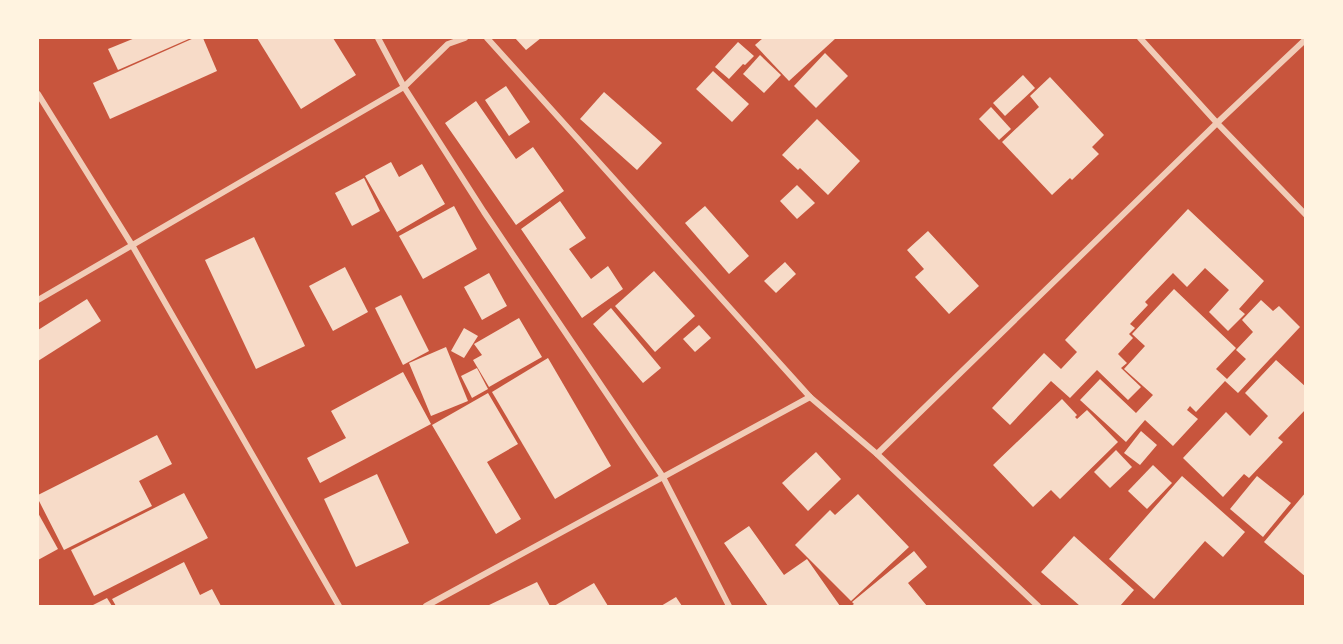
<svg xmlns="http://www.w3.org/2000/svg" width="1343" height="644" font-family="'Golos Text',sans-serif">
<style>
.building{fill:#f7dbc8}
.lines{fill:none;stroke-linecap:round;stroke-linejoin:round}
.minor{stroke:#f1ccb7;stroke-width:6}
</style>
<rect width="100%" height="100%" fill="#c8553d"/>
<!-- building -->
<g class="building">
<path d="M135,38h56l-73,32 -10,-21z"/>
<path d="M194,38h9l14,33 -107,48 -17,-36z"/>
<path d="M257,38h76l23,37 -55,34z"/>
<path d="M515,38h26l-15,12z"/>
<path d="M763,38h73l-47,43 -34,-36z"/>
<path d="M738,42l16,14 -9,9 -2,-1 -14,15 -14,-12z"/>
<path d="M825,53l23,23 -32,32 -22,-22z"/>
<path d="M760,55l21,20 -17,18 -21,-19z"/>
<path d="M713,71l36,33 -17,18 -36,-33z"/>
<path d="M1023,75l12,13 -30,28 -12,-13z"/>
<path d="M1050,77l54,58 -12,12 7,7 -27,26 -2,-2 -18,17 -50,-53 37,-35 -9,-11z"/>
<path d="M506,86l24,36 -21,14 -24,-36z"/>
<path d="M604,92l58,51 -25,27 -57,-51z"/>
<path d="M476,101l40,58 17,-12 31,44 -48,34 -71,-102z"/>
<path d="M991,107l20,22 -12,11 -20,-21z"/>
<path d="M817,119l43,42 -32,34 -28,-27 -2,2 -16,-15z"/>
<path d="M391,162l8,15 23,-13 23,40 -48,28 -32,-56z"/>
<path d="M364,178l16,33 -28,15 -17,-33z"/>
<path d="M797,185l18,18 -18,16 -17,-18z"/>
<path d="M560,201l26,37 -17,11 22,30 17,-13 15,23 -41,29 -61,-89z"/>
<path d="M454,206l23,43 -54,30 -24,-43z"/>
<path d="M705,206l44,50 -20,18 -44,-51z"/>
<path d="M1188,209l76,72 -25,28 6,5 -17,17 -19,-19 20,-22 -24,-22 -18,19 -14,-14 -28,29 3,3 -18,19 5,4 -6,6 4,4 -15,16 9,9 -6,5 20,19 -13,13 -31,-30 -27,28 -19,-17 -41,44 -18,-17 52,-55 17,16 16,-17 -12,-12z"/>
<path d="M928,231l51,55 -30,28 -34,-37 9,-8 -17,-19z"/>
<path d="M254,237l51,109 -49,23 -51,-109z"/>
<path d="M785,262l11,12 -20,19 -12,-12z"/>
<path d="M345,267l23,45 -35,19 -24,-45z"/>
<path d="M654,271l41,45 -40,36 -40,-46z"/>
<path d="M489,273l18,33 -25,14 -18,-33z"/>
<path d="M1174,289l62,59 -20,21 11,10 19,-20 -10,-9 17,-18 -11,-12 19,-20 12,11 6,-5 21,21 -62,66 -13,-12 -29,31 -6,-6 -3,4 11,9 -25,27 -28,-26 -19,22 -46,-42 20,-21 36,34 17,-18 -29,-26 21,-23 -13,-12z"/>
<path d="M401,295l28,56 -26,14 -28,-57z"/>
<path d="M87,299l14,22 -63,40v-31z"/>
<path d="M611,308l50,60 -18,15 -50,-59z"/>
<path d="M519,318l23,39 -53,30 -16,-27 9,-5 -8,-11z"/>
<path d="M699,325l12,13 -16,14 -12,-13z"/>
<path d="M464,328l14,8 -14,22 -13,-7z"/>
<path d="M446,347l22,54 -37,15 -22,-53z"/>
<path d="M548,358l63,108 -56,33 -63,-107z"/>
<path d="M1276,360l30,27v22l-28,29 5,4 -34,36 -5,-4 -21,23 -40,-39 43,-46 24,24 18,-20 -23,-23z"/>
<path d="M477,368l11,21 -16,9 -11,-22z"/>
<path d="M403,372l28,52 -111,59 -13,-25 39,-20 -15,-27z"/>
<path d="M488,393l30,51 -31,18 34,57 -25,15 -64,-109z"/>
<path d="M1062,399l15,16 -2,2 2,2 10,-9 31,32 -58,57 -9,-9 -18,17 -40,-42z"/>
<path d="M1141,431l16,14 -17,20 -16,-12z"/>
<path d="M157,435l15,29 -33,17 13,25 -88,44 -26,-51v-4z"/>
<path d="M1116,450l16,17 -22,21 -16,-16z"/>
<path d="M816,452l25,27 -33,32 -26,-28z"/>
<path d="M1153,465l19,18 -25,26 -19,-18z"/>
<path d="M377,474l32,69 -53,24 -32,-68z"/>
<path d="M1182,476l63,56 -22,25 -18,-16 -51,58 -45,-40z"/>
<path d="M1257,476l34,27 -28,34 -33,-28z"/>
<path d="M1306,492v85l-42,-35z"/>
<path d="M184,493l24,45 -114,58 -23,-46z"/>
<path d="M858,494l51,53 -58,54 -56,-56 35,-35 5,5z"/>
<path d="M38,513l20,36 -20,11z"/>
<path d="M749,526l35,49 23,-16 33,47h-72l-44,-63z"/>
<path d="M1074,536l60,54 -14,16h-40l-39,-34z"/>
<path d="M914,551l13,16 -19,16 19,23h-76l3,-2 -2,-2z"/>
<path d="M184,562l16,33 12,-6 9,17h-105l-4,-7z"/>
<path d="M537,582l13,24h-63z"/>
<path d="M594,583l14,23h-54z"/>
<path d="M676,597l6,9h-21z"/>
<path d="M107,598l5,8h-21z"/>
</g>
<g class="lines">
<!-- minor -->
<g class="minor">
<path d="M378,38l26,49 80,125 179,265 66,129"/>
<path d="M487,38l323,359 67,57 161,152"/>
<path d="M1140,38l77,85 89,92"/>
<path d="M38,94l94,151 207,361"/>
<path d="M38,300l366,-213 44,-43 17,-6"/>
<path d="M877,454l340,-331 89,-84"/>
<path d="M426,606l384,-209"/>
</g>
</g>
<!-- border -->
<rect width="1343" height="644" fill="none" stroke="#fff3e0" stroke-width="78"/>
</svg>
